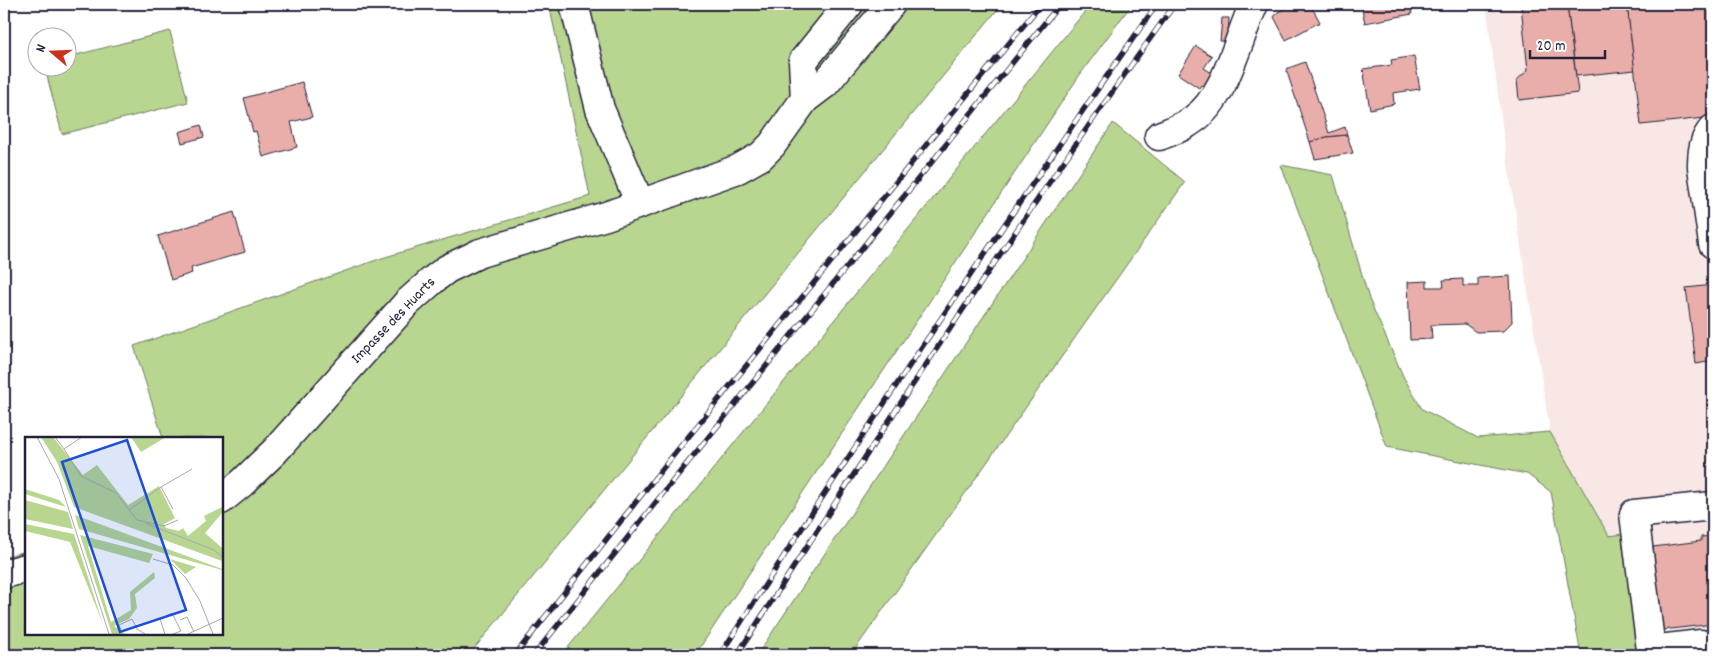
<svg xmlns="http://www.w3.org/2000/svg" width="1717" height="659" font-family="Dekko,sans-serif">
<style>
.built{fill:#f8e7e5}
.green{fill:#b8d68f;stroke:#6d7c65}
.building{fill:#e9aea9;stroke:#22223b}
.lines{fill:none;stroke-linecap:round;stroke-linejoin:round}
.minor-casing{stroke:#22223b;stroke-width:31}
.minor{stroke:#fff;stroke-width:28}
.rail-casing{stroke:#22223b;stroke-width:5.5}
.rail{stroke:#fff;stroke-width:4;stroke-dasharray:11;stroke-linecap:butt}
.labels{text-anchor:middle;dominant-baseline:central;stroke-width:4.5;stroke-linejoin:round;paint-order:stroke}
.street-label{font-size:15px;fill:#22223b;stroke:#fff}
.inset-road{fill:none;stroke:#a7a7b1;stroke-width:1}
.view{fill:#1d4ed8;fill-opacity:0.15;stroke:#1d4ed8;stroke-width:2.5}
.inset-edge{fill:none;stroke:#22223b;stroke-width:2.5}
</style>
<rect width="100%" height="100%" fill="#fff"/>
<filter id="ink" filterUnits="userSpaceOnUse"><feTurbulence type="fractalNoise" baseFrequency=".02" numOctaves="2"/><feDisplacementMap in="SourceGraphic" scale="10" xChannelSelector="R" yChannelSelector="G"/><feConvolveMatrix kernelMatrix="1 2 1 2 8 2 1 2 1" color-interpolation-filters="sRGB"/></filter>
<g filter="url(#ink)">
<!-- built -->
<path class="built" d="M1486,4h227v651h-93l-11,-119 -59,-104 -47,-300z"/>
<!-- green -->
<g class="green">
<path d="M549,4h453l-533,651h-465v-98l22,-6v82h195v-195h-58l-29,-92 248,-88 208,-62z"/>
<path d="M1091,4h41l-53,72 -384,579h-133z"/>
<path d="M170,31l18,71 -126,32 -17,-66h23v-11z"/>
<path d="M1113,123l72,59 -334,473h-94z"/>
<path d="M1281,165l52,10 36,124 35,79 18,31 56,29 72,-6 59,104 15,-2 14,121h-57l-30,-163 -24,-18 -140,-27z"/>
</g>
<!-- building -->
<g class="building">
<path d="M1294,4h16l10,18 -34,18 -12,-23 4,-5z"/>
<path d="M1361,4h48l3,10 -47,9z"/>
<path d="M1510,4h57l11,89 -59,7 -2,-20 11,-10 -7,-64 -9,1z"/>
<path d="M1567,4h60l8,66 -59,6z"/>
<path d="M1627,4h86v113l-72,8z"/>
<path d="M1222,18h7l-1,23h-8z"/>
<path d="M1196,46l16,10 -8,12 8,5 -7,11 -2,2 -2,-1 -2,3 -21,-14z"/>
<path d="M1414,56l6,33 -27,4 1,11 -24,5 -7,-40 29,-4 -1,-5z"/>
<path d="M1305,62l24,71 16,-6 2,8 -20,2 -17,5 -24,-73z"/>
<path d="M302,82l10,35 -21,5 6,25 -34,10 -7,-26 -3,1 -9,-34z"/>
<path d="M201,125l3,12 -22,6 -3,-11z"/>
<path d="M1347,135l6,18 -38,6 -5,-17 17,-5z"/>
<path d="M234,212l11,40 -54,16 1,5 -21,7 -13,-44z"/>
<path d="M1510,276l2,46 -9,9 -27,1 -11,-8 -34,1 1,14 -22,1 -2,-58 19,-1v6h17l-1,-7 20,-1v7h15v-8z"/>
<path d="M1713,285v76l-17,3 -10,-76z"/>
<path d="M1713,536v88l-51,6 -9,-83 48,-6v-4z"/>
</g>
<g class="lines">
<!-- minor casing -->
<g class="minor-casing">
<g id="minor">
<path d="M574,4l26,105 40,95"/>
<path d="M805,99l20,-15 66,-80"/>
<path d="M1713,129c-10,10 -11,24 -11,38l11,77"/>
<path d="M1159,136c13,-5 25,-9 35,-17 32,-22 44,-81 60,-115"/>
<path d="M221,500l21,-17 33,-32 132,-148 27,-24 13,-10 33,-16 126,-37 132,-47 23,-13 11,-11 33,-46 -2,-38 46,-57"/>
<path d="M4,574l22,-6"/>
<path d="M1701,644l-50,6 -17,-136 79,-8"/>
</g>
</g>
<!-- minor -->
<use href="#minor" class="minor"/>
<!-- rail casing -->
<g class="rail-casing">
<g id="rail">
<path d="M515,655l139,-176 387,-475"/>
<path d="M534,655l134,-168 392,-483"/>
<path d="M720,655c141,-220 287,-437 437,-651"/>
<path d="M737,655c141,-220 285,-439 438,-651"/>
</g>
</g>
<!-- rail -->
<use href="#rail" class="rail"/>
</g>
</g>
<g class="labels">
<!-- street labels -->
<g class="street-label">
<text transform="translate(394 321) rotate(-46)">Impasse des Huarts</text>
</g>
</g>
<!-- overview -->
<g transform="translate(25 437)">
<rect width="198" height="198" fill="#fff"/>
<path d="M16,0h12l30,38 14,-10 31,40 31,-19 16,32 -11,6 2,4 13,3 4,-3 5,8 18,-15 -2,-5 18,-9v6l-17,20 17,15v13l-148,-54 -17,-45zM106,0h35l-25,15zM0,52l34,11 7,7 -41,-13zM0,63l43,12 5,17 -48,-10zM50,78l147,54v1l-143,-41zM0,87l49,10 29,90 -33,-82 -45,-11zM55,98l73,19 -4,9 -61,-17 23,76 20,-12 -1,-18 24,-20 1,6 -20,16 2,14 -8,11 -15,7 11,8h-13zM145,122l26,8 -11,7z" fill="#b8d68f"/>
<path class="inset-road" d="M12,0l22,42 50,155M30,0l9,12 18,-12M39,12l17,27 35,17 21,27 27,6 14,-6M136,50l31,-18M104,73l32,-23 12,22M120,86l69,27 8,7M128,122l20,6 13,13 14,23 13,33M155,183l7,-3 7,15M96,193l-2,-5 13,-6 5,10 8,5M140,197l-5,-15 12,-6 9,18 -8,3M163,197l35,-16"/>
<path class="view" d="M102,3l59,170 -66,22 -58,-170z"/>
<rect width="198" height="198" class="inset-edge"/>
</g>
<!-- margin -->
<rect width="1717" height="659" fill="none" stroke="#fff" stroke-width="20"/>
<rect x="10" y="10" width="1697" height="639" fill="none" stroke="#22223b" stroke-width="2" filter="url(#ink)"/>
<!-- north arrow -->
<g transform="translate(52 52) rotate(289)"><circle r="24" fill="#ffffff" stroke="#a7a7b1"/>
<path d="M0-4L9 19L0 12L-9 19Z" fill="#c8321e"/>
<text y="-8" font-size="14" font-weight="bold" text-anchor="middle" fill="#22223b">N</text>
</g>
<!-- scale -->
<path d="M1530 50v8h75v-8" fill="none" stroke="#22223b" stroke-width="2.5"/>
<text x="1537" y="50" font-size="15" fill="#22223b" stroke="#ffffff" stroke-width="4" paint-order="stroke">20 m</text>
</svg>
